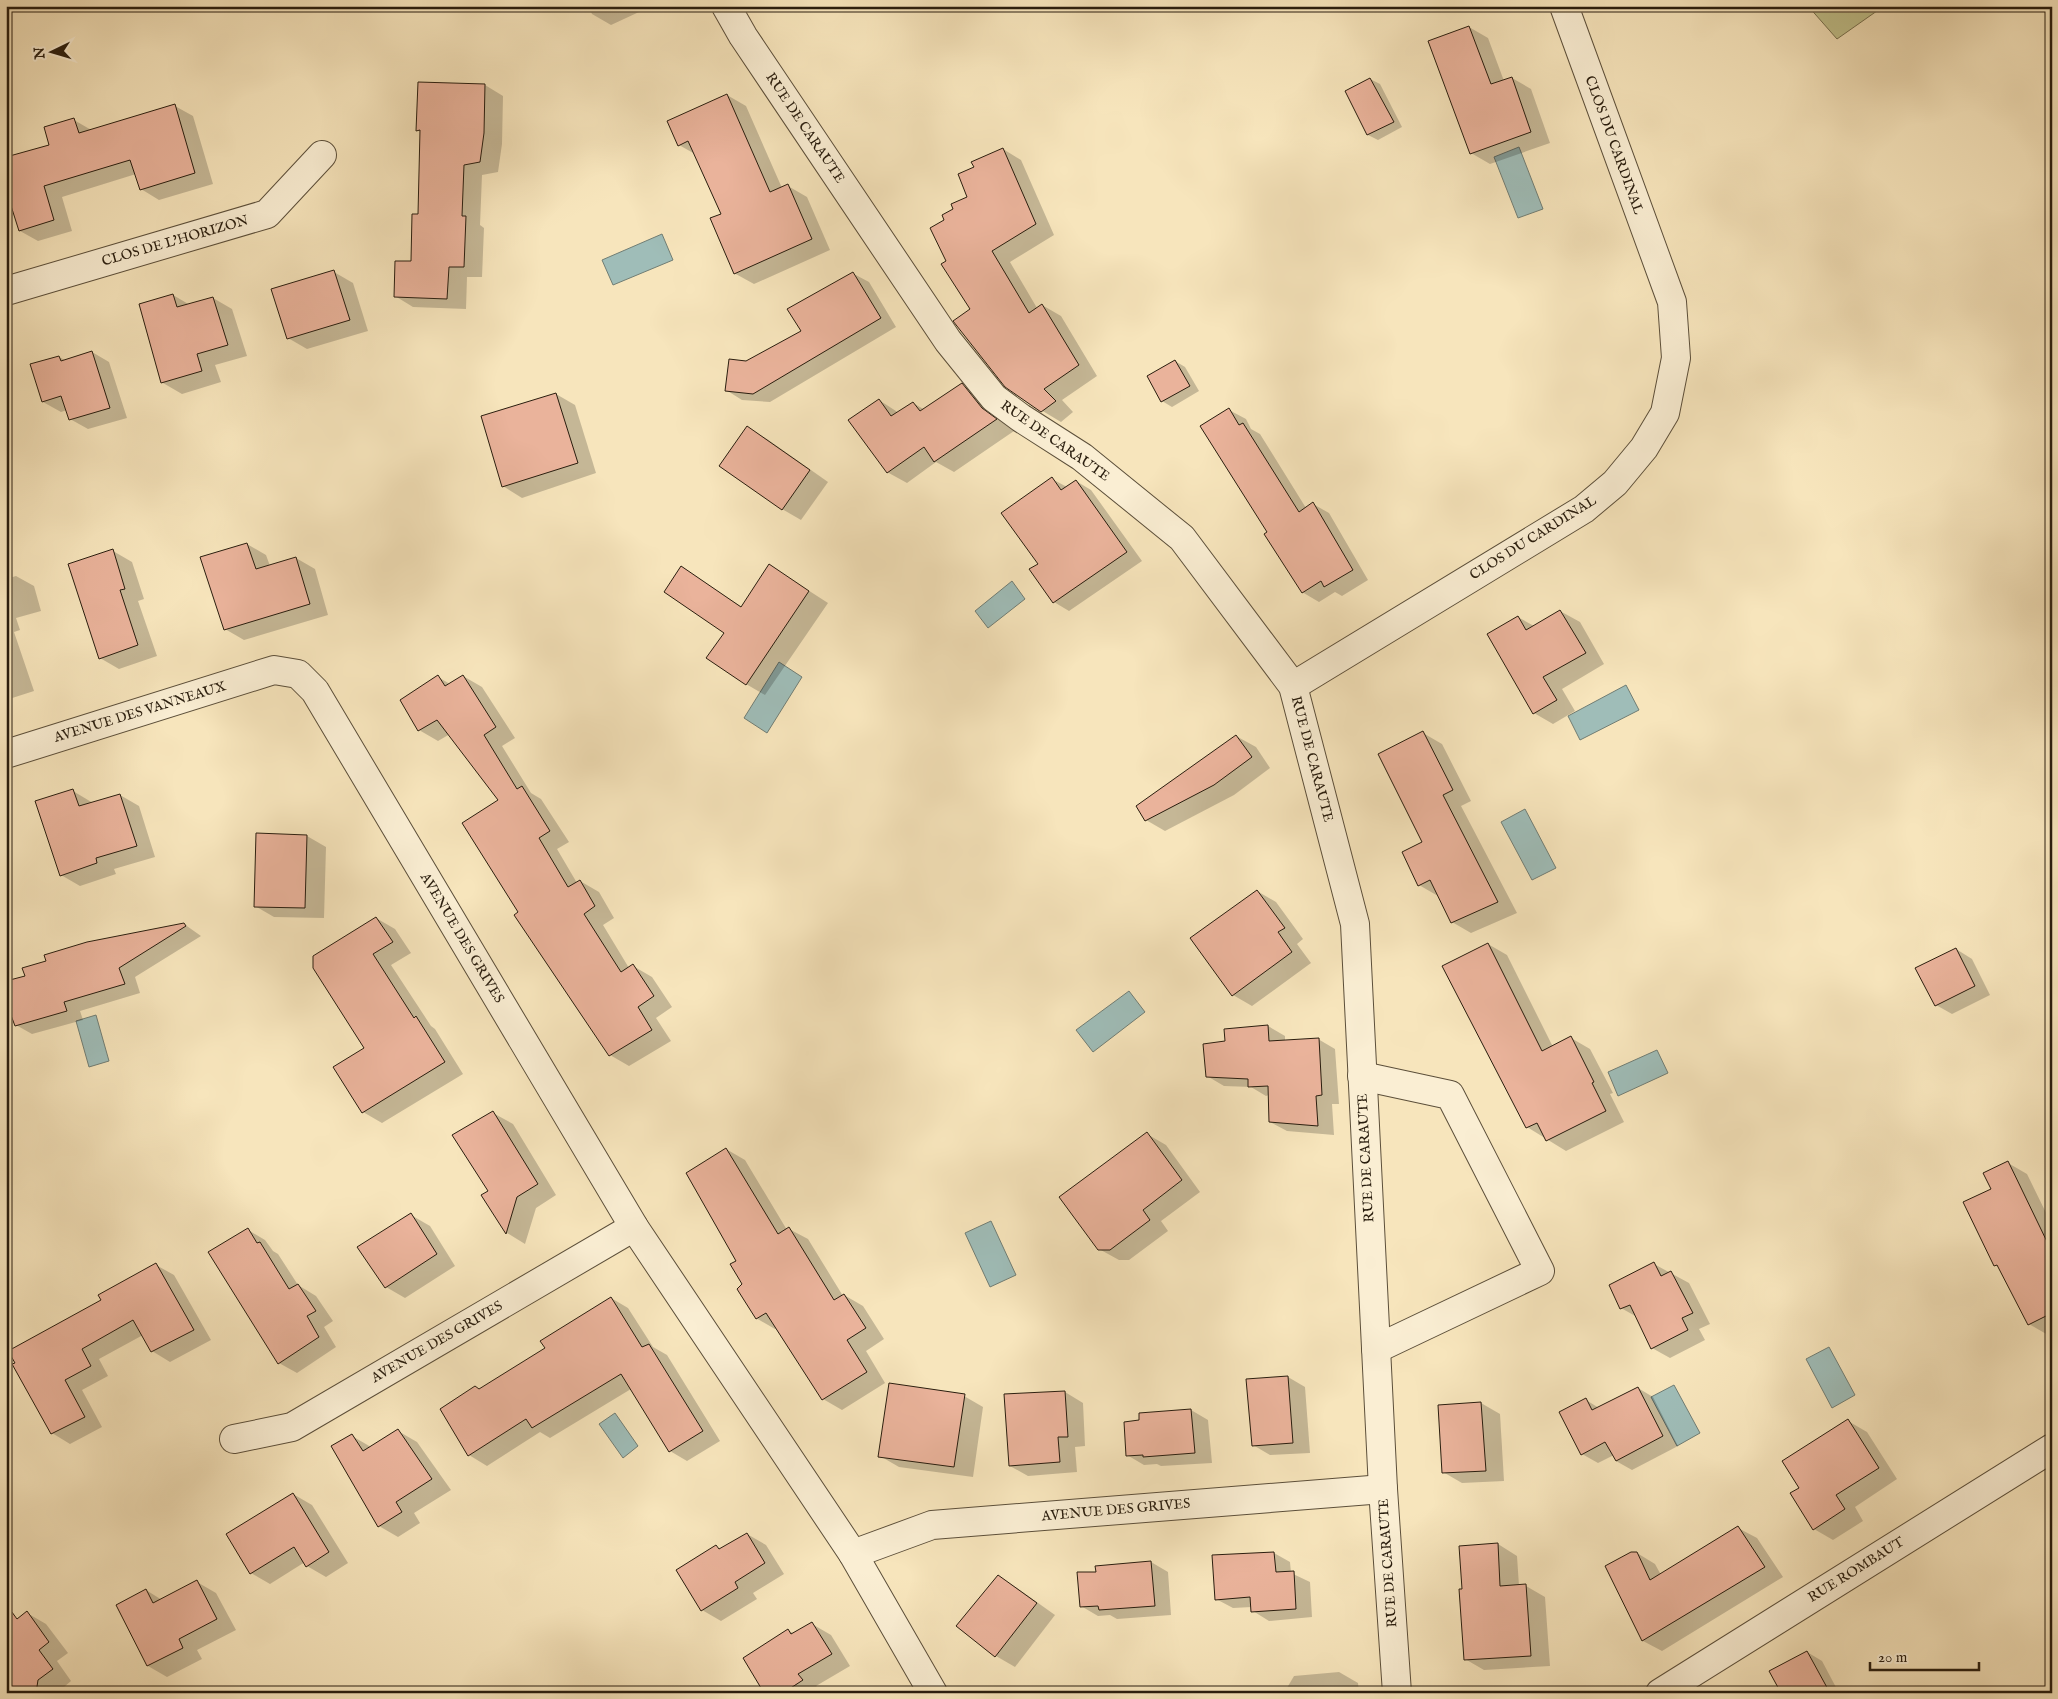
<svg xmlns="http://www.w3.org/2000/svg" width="2058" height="1699" font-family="'IM FELL English',serif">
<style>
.green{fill:#c2c38d;stroke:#76704e}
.water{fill:#9fbdb8;stroke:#707d74}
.shadow{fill:#0003}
.building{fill:#eab39b;stroke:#291d0e}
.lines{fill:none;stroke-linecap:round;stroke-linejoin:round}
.minor-casing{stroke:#5c4f3a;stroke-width:30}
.minor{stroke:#faeed3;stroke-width:28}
.labels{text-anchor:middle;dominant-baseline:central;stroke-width:4;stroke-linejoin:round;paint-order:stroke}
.street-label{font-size:14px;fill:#291d0e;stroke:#faeed3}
</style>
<rect width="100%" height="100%" fill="#f7e5bc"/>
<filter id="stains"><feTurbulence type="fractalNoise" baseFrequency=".004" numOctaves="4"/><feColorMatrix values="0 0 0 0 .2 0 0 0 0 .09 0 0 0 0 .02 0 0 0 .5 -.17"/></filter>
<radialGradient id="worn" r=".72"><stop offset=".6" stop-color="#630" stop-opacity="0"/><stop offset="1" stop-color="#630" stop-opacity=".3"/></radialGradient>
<!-- green -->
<path class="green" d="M1808,6h76l-47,33z"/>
<!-- water -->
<g class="water">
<path d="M1519,147l24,62 -25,9 -24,-61z"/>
<path d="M662,234l11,26 -60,25 -11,-25z"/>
<path d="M1012,581l13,18 -37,29 -13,-17z"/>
<path d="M779,662l23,15 -35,56 -23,-15z"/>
<path d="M1626,685l13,25 -59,30 -12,-24z"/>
<path d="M1525,809l31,59 -24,12 -31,-58z"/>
<path d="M1129,991l16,21 -52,40 -17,-22z"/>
<path d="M96,1015l13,46 -20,6 -13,-46z"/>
<path d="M1657,1050l11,23 -50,23 -10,-24z"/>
<path d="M991,1221l25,54 -26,12 -25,-54z"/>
<path d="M1829,1347l26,48 -23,13 -26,-49z"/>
<path d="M1674,1385l26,48 -23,13 -26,-49z"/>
<path d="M615,1413l23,33 -15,12 -24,-34z"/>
</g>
<!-- shadow -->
<g class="shadow">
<path d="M588,6h64l-41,19 -19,-11z"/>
<path d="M1469,27l19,11 16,43 8,-3 19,11 19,54 -60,21 -19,-11z"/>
<path d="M1370,79l10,5 22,43 -24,13 -10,-5 -22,-43z"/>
<path d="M485,85l18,11 -1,48 -4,28 -16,3 -2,50 4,3 -2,49h-15l-1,32 -53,-2 -18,-11 17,-34 7,-47 2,-83 -4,-2z"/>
<path d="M727,95l19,11 36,82 6,-2 19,11 23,53 -76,34 -20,-11 -11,-59 -28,-60 -16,-9z"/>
<path d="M175,106l18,10 20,68 -54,16 -18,-11 -5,-15 -74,23 10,34 -34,10 -18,-10 31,-86 23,-25 19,11z"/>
<path d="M1003,149l18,11 33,75 -44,27 27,46 5,-3 19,11 36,60 -35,24 11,12 -12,10 -30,-18 -59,-95 -25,-47 -1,-42 8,-10 15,-12 6,-30z"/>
<path d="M334,272l19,11 15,48 -61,18 -19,-11z"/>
<path d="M852,273l17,9 27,45 -126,75 -28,-2 -16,-10 20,-28 56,-30z"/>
<path d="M173,295l17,10 23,-7 19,11 15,47 -32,9 6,17 -39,12 -19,-11 -23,-79z"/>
<path d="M92,352l17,10 18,56 -39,11 -18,-10 -3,-9 -6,2 -18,-10 16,-45 6,3z"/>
<path d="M1175,361l10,6 14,24 -27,16 -10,-6 -13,-24z"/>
<path d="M962,385l19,11 20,24 13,11 -60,41 -18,-10 -29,21 -20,-11 -8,-72 20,13 14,-10 12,7z"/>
<path d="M556,394l19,11 21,68 -74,25 -19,-12 -21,-69z"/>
<path d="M1229,410l17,9 5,10 9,5 46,74 7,-4 16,9 39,67 -26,16 -7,-4 -16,10 -17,-10 -34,-60z"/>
<path d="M748,428l19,11 61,43 -27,38 -19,-11z"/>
<path d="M1052,479l15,8 9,-6 15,9 51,71 -73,50 -15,-9 -15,-38z"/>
<path d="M247,544l19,11 4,11 26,-8 19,11 13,46 -84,25 -19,-11z"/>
<path d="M113,551l19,11 12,37 -6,2 19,55 -38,13 -19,-11z"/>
<path d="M769,565l59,38 -63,92 -19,-11 -21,-52 -43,-64 60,39z"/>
<path d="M16,576l18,10 7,25 -25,7 4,12 -6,2 20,59 -28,9v-121z"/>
<path d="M1560,611l20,11 24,42 -42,25 13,22 -22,13 -19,-11 -16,-96 16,9z"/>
<path d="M463,676l19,11 33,51 -13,8 29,47 10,6 28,43 -12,7 20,34 3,-2 19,11 15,26 -11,7 26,43 4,-2 19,11 20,30 -16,11 15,23 -42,25 -19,-11 -90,-142 -20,-112 -50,-67 -12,7 -19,-11 19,-53 12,7z"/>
<path d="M1423,733l19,11 29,57 -10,5 56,107 -46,20 -19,-11 -14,-26 -19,-11 5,-43z"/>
<path d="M1236,736l20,11 14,21 -36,27 -69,36 -19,-11z"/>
<path d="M73,791l20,12 27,-8 19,11 16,51 -41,12 2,5 -36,12 -19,-11z"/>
<path d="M257,835l50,1 19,11 -2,71 -50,-1 -19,-11z"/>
<path d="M1257,891l19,11 27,37 -6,5 14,19 -59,43 -19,-11z"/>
<path d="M376,918l19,11 16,24 -20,12 40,61 4,3 28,45 -81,49 -19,-11 -29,-44 32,-19 -52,-81z"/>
<path d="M184,924l17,12 -66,41 5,16 -60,18 3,9 -51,14 -16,-9 10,-49z"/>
<path d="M1488,944l19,11 46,92 18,-9 19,11 23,44 -3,1 14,28 -58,29 -39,-24z"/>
<path d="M1956,949l16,10 18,36 -38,19 -16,-9z"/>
<path d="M1268,1026l17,10v6l33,-3 17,10 4,55h-7l2,31 -47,-4 -17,-9 -1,-27 -3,1 -15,-9 -27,-1 -17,-10 19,-34z"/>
<path d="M493,1113l20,11 43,71 -20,13 -11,36 -18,-11 -25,-37 8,-4z"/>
<path d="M1147,1134l19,11 34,47 -39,29 7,10 -39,29h-10l-20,-11z"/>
<path d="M726,1149l19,11 42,70 2,-1 19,10 35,57 1,-1 19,11 21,33 -18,12 19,32 -43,27 -19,-11 -46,-71 -2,1 -19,-11 -18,-57z"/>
<path d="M2008,1163l19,11 25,51v108l-4,2 -19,-11 -29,-56 -5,-3 -3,-76z"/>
<path d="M411,1215l19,11 25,40 -50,32 -19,-11z"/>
<path d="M248,1230l17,10 8,11 5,3 20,31 18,11 17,25 -9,6 12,20 -39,26 -18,-10z"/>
<path d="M1654,1264l35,19 21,41 -11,5 6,11 -35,18 -18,-10 -15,-31 -16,-9z"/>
<path d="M156,1265l18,10 37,65 -41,22 -18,-11 -9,-16 -44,24 9,17 -26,14 20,37 -32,17 -18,-11 -38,-68z"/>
<path d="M611,1298l17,10 25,39 14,8 53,86 -33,20 -17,-10 -39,-62 -81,49 -10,-6 -53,34 -18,-11 -27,-45 38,-20 67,-41z"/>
<path d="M1288,1377l17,10 5,66 -40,2 -17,-10z"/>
<path d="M1638,1388l15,9 25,49 -46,24 -16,-9 -2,-6 -16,8 -16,-9 4,-54 13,8z"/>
<path d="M1065,1392l18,11 2,43 -10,1 2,25 -49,4 -18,-10z"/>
<path d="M964,1396l19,11 -10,70 -74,-10 -19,-11z"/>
<path d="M1481,1403l19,11 4,67 -42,2 -19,-11z"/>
<path d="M1191,1410l17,10 4,43 -51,3 -4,-2 -13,1 -17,-10z"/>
<path d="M1848,1421l19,11 30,47 -42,28 8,14 -30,19 -19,-11 -13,-41z"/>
<path d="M398,1431l19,11 34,48 -37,23 6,10 -22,14 -19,-11 -27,-90 19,11z"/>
<path d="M293,1494l19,11 36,58 -22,14 -19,-11 -2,-4 -35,22 -19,-11z"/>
<path d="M1738,1528l19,10 26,39 -121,74 -19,-10 -36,-75 30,-13 18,11 6,11z"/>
<path d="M747,1534l19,11 18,29 -31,19 4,6 -36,22 -19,-11 -24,-40 38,-23 5,2z"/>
<path d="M1498,1544l19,12 2,30h7l19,11 5,69 -66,4 -19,-11 -2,-69z"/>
<path d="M1274,1553l16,9 1,11 19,9 2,35 -43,4 -16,-10 -1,-4 -19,1 -17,-9z"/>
<path d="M1151,1562l17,10 3,43 -54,4 -7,-4 -12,1 -17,-10 16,-33z"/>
<path d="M998,1577l19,11 38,27 -40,52 -19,-11z"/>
<path d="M197,1582l19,11 20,37 -39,20 5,9 -35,18 -19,-11 -31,-61 29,-15 16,10z"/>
<path d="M27,1613l19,11 22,29 -11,8 14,20 -14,12h-51l10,-71z"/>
<path d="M812,1624l19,11 19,31 -34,20 5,6 -2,1h-54l23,-63 6,4z"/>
<path d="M1807,1652l15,9 17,32h-56z"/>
<path d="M1339,1672l19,11 1,10h-75l10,-17z"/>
</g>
<!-- building -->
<g class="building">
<path d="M1469,26l22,58 21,-7 19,55 -61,22 -42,-113z"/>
<path d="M1370,78l24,44 -27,13 -22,-44z"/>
<path d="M418,82l67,2 -1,49 -4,29 -16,3 -2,51h4l-2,51h-15l-2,32 -53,-2 1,-36h16l1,-47h6l2,-84 -4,1z"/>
<path d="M727,94l43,98 18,-8 24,55 -78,35 -24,-56 11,-4 -33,-73 -10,5 -11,-25z"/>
<path d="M175,104l20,69 -55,17 -10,-30 -86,26 10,34 -35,11 -13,-41v-33l43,-12 -5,-18 30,-9 5,15z"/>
<path d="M1003,148l33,76 -44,27 37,62 13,-9 37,61 -35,24 12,12 -15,11 -36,-25 -52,-66 17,-12 -29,-45 5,-3 -16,-33 14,-8 -2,-5 11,-6 -2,-5 16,-7 -9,-23 16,-7 -3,-5z"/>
<path d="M334,270l16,50 -63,19 -16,-50z"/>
<path d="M853,272l28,46 -128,76 -28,-3 4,-32 17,2 55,-30 -14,-22z"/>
<path d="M173,294l4,13 36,-10 15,48 -31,9 5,17 -41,12 -22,-79z"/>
<path d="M92,351l18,57 -41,12 -8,-24 -19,6 -12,-38 29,-8 2,5z"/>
<path d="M1175,360l15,26 -29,16 -14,-26z"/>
<path d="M962,383l20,25 15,11 -63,43 -10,-15 -37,26 -39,-53 31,-21 12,17 22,-14 7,9z"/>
<path d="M556,393l22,70 -76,24 -21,-71z"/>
<path d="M1229,408l10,17 4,-2 56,89 14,-10 40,68 -29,17 -3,-6 -19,12 -38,-59 3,-2 -67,-106z"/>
<path d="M747,426l63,44 -28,40 -63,-44z"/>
<path d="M1052,477l9,13 15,-10 51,72 -74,51 -24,-34 9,-5 -37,-51z"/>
<path d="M247,543l9,26 40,-12 14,47 -86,26 -24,-73z"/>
<path d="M113,549l12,40 -5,1 18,55 -39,14 -31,-95z"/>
<path d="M769,564l40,27 -63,94 -40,-27 18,-25 -60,-41 17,-26 60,41z"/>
<path d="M1560,610l26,43 -43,24 14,23 -24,14 -46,-80 31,-18 8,14z"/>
<path d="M438,675l7,11 18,-11 33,52 -12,8 33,54 5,-3 28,45 -11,7 29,49 12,-7 15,26 -11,8 37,58 12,-8 21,32 -16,11 14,23 -43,26 -95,-141 4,-3 -56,-89 36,-23 -61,-80 -19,11 -18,-31z"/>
<path d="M1423,731l30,59 -10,5 55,107 -47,21 -21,-43 -12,6 -16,-34 20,-10 -44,-88z"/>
<path d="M1236,735l16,22 -38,28 -69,36 -9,-15z"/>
<path d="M73,789l6,17 41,-12 17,52 -41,12 1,5 -37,13 -25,-75z"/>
<path d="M256,833l51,2 -2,73 -51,-1z"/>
<path d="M1257,890l28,38 -7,4 14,20 -60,44 -42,-58z"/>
<path d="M376,917l17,25 -20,12 41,64 2,-2 29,46 -83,51 -29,-46 31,-19 -51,-80v-12z"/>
<path d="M184,923l2,3 -67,42 6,16 -61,18 3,9 -52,15 -9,-24v-21l19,-5 -3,-8 24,-7 -2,-6 43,-13z"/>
<path d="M1488,943l54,108 29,-15 23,46 -2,1 14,28 -60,30 -9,-18 -11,5 -84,-162z"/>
<path d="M1956,948l19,38 -40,20 -20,-38z"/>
<path d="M1268,1025l1,16 50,-3 3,57 -6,1 2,30 -49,-4 -1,-36 -20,1v-8l-42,-2 -3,-33 22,-3 -1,-12z"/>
<path d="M493,1111l45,73 -21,13 -11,37 -25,-39 7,-4 -36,-56z"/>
<path d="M1147,1132l35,48 -39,30 7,10 -40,30h-12l-39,-53z"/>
<path d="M726,1148l52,86 11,-7 45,73 10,-6 22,34 -19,12 20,32 -45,28 -56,-87 -10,6 -19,-30 5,-5 -12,-20 6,-3 -50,-88z"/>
<path d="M2008,1161l44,91v61l-24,12 -31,-60 -3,1 -31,-64 28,-13 -8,-16z"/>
<path d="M411,1213l26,41 -52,34 -28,-41z"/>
<path d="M248,1228l9,15 3,-1 29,47 9,-5 18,27 -9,5 12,21 -41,27 -70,-112z"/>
<path d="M1654,1262l7,14 10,-5 22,42 -11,5 6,12 -37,19 -21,-44 -10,4 -11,-24z"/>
<path d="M156,1263l38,67 -43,22 -18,-32 -51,29 9,17 -26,14 20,37 -34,17 -39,-70 3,-1 -7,-12 93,-51 -3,-5z"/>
<path d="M611,1297l31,50 7,-3 54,87 -34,21 -48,-78 -89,54 -6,-9 -58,37 -28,-47 35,-23 4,3 66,-41 -5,-7z"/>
<path d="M1288,1376l5,67 -41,3 -6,-67z"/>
<path d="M889,1383l76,11 -11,73 -76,-10z"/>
<path d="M1638,1387l25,49 -47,25 -11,-19 -24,13 -22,-43 27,-14 6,12z"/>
<path d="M1065,1391l3,46h-10l2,25 -51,4 -5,-72z"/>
<path d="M1481,1402l5,69 -44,2 -4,-68z"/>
<path d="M1191,1409l4,44 -52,4v-2l-17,1 -2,-34 15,-2v-7z"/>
<path d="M1848,1419l31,49 -43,27 9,14 -32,21 -23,-37 9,-5 -17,-27z"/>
<path d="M398,1429l34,50 -36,23 6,10 -24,15 -47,-81 21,-12 11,17z"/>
<path d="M293,1493l36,59 -23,15 -12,-20 -44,27 -24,-40z"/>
<path d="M1738,1526l27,41 -123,74 -37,-75 26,-14h6l13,28z"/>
<path d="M747,1533l18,30 -30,19 3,6 -37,23 -25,-41 40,-25 3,4z"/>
<path d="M1498,1543l2,43 26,-2 5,72 -67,4 -5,-71h3l-3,-43z"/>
<path d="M1274,1552l2,20 18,-1 2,38 -45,3 -1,-15 -35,3 -3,-45z"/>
<path d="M1151,1561l4,45 -56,4 -1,-4 -18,1 -3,-35h19l-1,-6z"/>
<path d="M998,1575l39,28 -42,54 -39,-31z"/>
<path d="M197,1580l20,39 -38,20 4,9 -36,18 -31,-61 30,-16 7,14z"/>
<path d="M6,1604l11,15 10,-8 22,31 -10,8 14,19 -15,11 -2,13h-30z"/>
<path d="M812,1622l20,32 -34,20 5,6 -20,13h-19l-21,-35 45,-29 3,5z"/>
<path d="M1807,1651l23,42h-49l-12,-22z"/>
</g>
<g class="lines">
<!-- minor casing -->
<g class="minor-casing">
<g id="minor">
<path d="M726,6l17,30 205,305 46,57 27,20 61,39 100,81 111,148 62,238 28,565 14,204"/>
<path d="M6,291l261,-77 55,-59"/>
<path d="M1293,686l291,-177 31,-26 29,-35 21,-35 11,-55 -4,-56 -108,-296"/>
<path d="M6,754l268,-84 24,4 17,17 319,536 219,327 79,-29 451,-36"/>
<path d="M1362,1076l88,19 90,176 -164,78"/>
<path d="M234,1439l58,-12 342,-200"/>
<path d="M853,1554l80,139"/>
<path d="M1660,1693l392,-245"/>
</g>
</g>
<!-- minor -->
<use href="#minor" class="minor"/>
</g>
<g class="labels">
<!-- street labels -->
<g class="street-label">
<text transform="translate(805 128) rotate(56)">RUE DE CARAUTE</text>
<text transform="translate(1614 145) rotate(70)">CLOS DU CARDINAL</text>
<text transform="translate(175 241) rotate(-16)">CLOS DE L'HORIZON</text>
<text transform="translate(1055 441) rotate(35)">RUE DE CARAUTE</text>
<text transform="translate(1533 538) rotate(-32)">CLOS DU CARDINAL</text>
<text transform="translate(140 712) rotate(-17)">AVENUE DES VANNEAUX</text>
<text transform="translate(1312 759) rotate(75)">RUE DE CARAUTE</text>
<text transform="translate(462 938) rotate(59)">AVENUE DES GRIVES</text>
<text transform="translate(1366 1158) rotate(-93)">RUE DE CARAUTE</text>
<text transform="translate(437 1342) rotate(-30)">AVENUE DES GRIVES</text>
<text transform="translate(1116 1510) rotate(-5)">AVENUE DES GRIVES</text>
<text transform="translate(1388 1563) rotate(-94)">RUE DE CARAUTE</text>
<text transform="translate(1856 1570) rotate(-32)">RUE ROMBAUT</text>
</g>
</g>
<!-- margin -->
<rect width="2058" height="1699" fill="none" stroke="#f7e5bc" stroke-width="25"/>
<rect x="8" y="8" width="2043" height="1684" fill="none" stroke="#291d0e" stroke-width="2.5"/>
<rect x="12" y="12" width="2033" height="1674" fill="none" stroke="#291d0e"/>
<!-- north arrow -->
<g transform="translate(52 52) rotate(265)" stroke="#faeed3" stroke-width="4" paint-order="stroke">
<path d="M0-4L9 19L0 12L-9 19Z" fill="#291d0e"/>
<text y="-8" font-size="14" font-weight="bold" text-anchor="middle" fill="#291d0e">N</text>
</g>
<!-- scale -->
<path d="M1870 1662v8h109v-8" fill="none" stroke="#291d0e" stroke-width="2.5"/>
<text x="1878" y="1662" font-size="15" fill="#291d0e" stroke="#faeed3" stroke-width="4" paint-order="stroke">20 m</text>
<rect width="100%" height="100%" filter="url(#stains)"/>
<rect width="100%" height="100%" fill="url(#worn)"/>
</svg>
